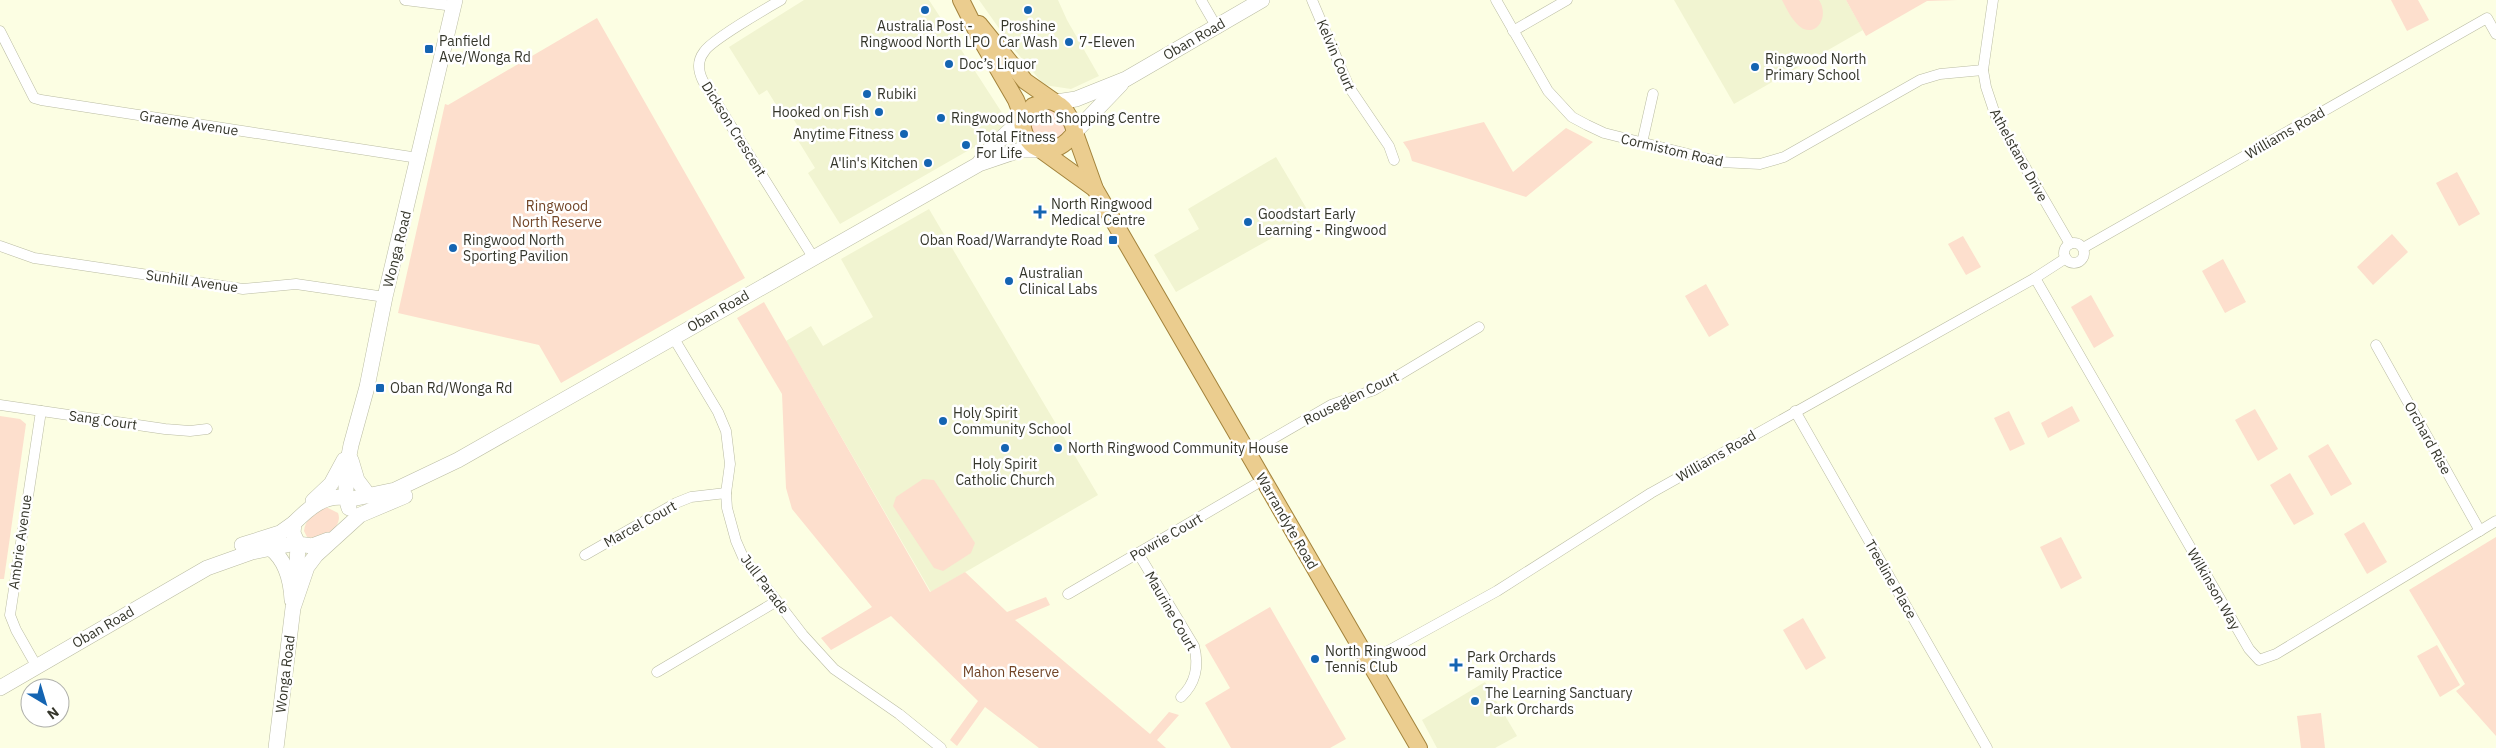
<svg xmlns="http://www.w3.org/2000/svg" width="2496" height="748" font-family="'IBM Plex Sans',sans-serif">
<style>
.built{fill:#f1f4d1}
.green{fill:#fddfcd}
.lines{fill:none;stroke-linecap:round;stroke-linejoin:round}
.street-casing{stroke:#babca3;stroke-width:11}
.secondary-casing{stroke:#babca3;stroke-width:16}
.primary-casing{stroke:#a3833b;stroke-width:18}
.street{stroke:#fff;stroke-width:10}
.secondary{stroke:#fff;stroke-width:15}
.primary{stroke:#ebcd8f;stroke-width:16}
.poi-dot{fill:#1464b2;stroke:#fff;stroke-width:2}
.labels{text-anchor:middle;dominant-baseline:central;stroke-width:5;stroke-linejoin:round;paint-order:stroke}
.poi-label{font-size:14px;fill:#35362b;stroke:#fff;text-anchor:start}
.street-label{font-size:14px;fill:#35362b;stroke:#fff}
.park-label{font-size:14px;fill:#714527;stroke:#fff}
</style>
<rect width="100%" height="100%" fill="#fcfee3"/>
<!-- built -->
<g class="built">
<path d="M804,0h125l77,119 -3,7 -13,12 -150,86 -32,-51 7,-5 -16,-26 6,-4 -16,-26 -6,4 -16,-26 -8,5 -30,-48z"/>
<path d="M979,0h79l9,20 32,56 -28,13 -27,-4 -31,-37z"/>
<path d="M1674,0h172l17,30 -129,74z"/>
<path d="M1276,157l35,59 -135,76 -22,-37 45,-26 -11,-20z"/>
<path d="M929,209l169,286 -167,97 -145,-251 25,-15 12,20 50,-29 -32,-58z"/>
<path d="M1485,682l32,54 -22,12h-58l-15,-28z"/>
</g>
<!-- green -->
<g class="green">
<path d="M1782,0h37c12,19 -6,41 -22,24 -6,-6 -11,-16 -15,-24z"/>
<path d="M1846,0h112l-31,1 -61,35z"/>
<path d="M2391,0h27l11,20 -22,11z"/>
<path d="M597,18l148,260 -184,105 -22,-38 -141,-32 47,-209 3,1z"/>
<circle cx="1048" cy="126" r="17"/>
<path d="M1484,122l29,50 53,-44 27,14 -67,55 -114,-36 -3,-10 -6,-9z"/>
<path d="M2457,172l23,42 -21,12 -23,-43z"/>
<path d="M2392,234l16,18 -35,33 -16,-18z"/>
<path d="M1963,236l18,31 -15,8 -18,-31z"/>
<path d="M2223,259l23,43 -21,11 -23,-42z"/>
<path d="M1706,284l23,41 -20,12 -24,-41z"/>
<path d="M2091,295l23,41 -20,12 -23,-41z"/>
<path d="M764,302l166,290 35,-20 42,40 39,-15 4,8 -35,15 135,114 19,-22 10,3 -22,25 9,8h-127l-54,-41 -28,39 -7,-6 28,-39 -87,-85 -60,34 -10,-12 51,-31 -80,-98 -6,-21 -4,-94 -45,-76z"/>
<path d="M2072,406l8,15 -32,17 -7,-15z"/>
<path d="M2255,409l23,40 -20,12 -23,-41z"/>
<path d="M2009,411l16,33 -15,7 -16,-33z"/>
<path d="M0,416l20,3 6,5 -22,155h-4z"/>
<path d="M2328,444l24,40 -21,12 -23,-40z"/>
<path d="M2290,473l24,41 -20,11 -24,-40z"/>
<path d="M923,479l11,1 41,63 -4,10 -28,18 -9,-3 -41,-62 3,-9z"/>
<path d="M326,507l12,6c6,15 -18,28 -31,24l-3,-6c1,-13 12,-19 22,-24z"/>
<path d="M2364,522l23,40 -20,12 -23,-40z"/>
<path d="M2061,537l21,41 -21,11 -21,-42z"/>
<path d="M2496,537v199l-40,-45 9,-7 -56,-94z"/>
<path d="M1270,607l76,132 -16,9h-99l-26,-45 25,-15 -25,-43z"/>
<path d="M1803,618l23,40 -20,12 -23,-40z"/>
<path d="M2437,645l23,40 -20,12 -23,-41z"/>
<path d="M2321,713l4,35h-24l-4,-32z"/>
</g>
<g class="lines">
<!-- street casing -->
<g class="street-casing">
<g id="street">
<path d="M405,0l49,6"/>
<path d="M781,0c-14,8 -71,41 -77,52 -7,9 -6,19 -1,29l110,176"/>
<path d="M1201,0l15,26"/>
<path d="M1312,0l37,87 40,59 5,14"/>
<path d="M1496,0l52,91 24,26 15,8 17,8 116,29 40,2 24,-7 136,-77 20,-6 43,-4"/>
<path d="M1993,0l-10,70 3,17 10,30 74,127"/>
<path d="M0,31l34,67 7,2 377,58"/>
<path d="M1513,31l54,-31"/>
<path d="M1642,143l11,-49"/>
<circle cx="2074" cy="253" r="10"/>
<path d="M0,246l34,12 209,31 53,-5 89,13"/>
<path d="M2083,248l404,-230 9,16"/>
<path d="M2035,278l214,371 10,11 17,-6 220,-133"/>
<path d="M673,337l45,75 8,19 4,33 -4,29 1,15 9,33 7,16 60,78 31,34 65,45 42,34"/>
<path d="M2376,345l104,186"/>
<path d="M0,405l165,24 25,2 17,-2"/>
<path d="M1795,411l192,337"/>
<path d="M1248,453l83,-48 43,-15 105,-63"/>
<path d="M1138,553l56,93c5,19 2,37 -13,51"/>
<path d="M585,555l91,-52 15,-6 35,-4"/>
<path d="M1068,594l195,-114"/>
<path d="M1370,661l127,-70 154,-98 384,-215 31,-20"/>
<path d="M37,667l-21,-37 -6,-15 31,-204"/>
<path d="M657,672l120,-71"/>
</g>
</g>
<!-- secondary casing -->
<g class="secondary-casing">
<g id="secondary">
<path d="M1056,102l20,-3 50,-20 136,-79"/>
<path d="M1075,132l46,-48"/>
<path d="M980,162l10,-13 32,-30"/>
<path d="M351,460l6,20 12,16"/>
<path d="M346,498v-27l5,-26 16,-58 18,-90 70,-297"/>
<path d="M347,500l48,-10 63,-30 521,-296 41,-14h20"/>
<path d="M313,501l18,-17 13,-24"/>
<path d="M328,540l-16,6 -14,-2 -5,-11 1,-10c14,-14 30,-29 52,-25l3,10"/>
<path d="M242,545l38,-12 14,-10"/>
<path d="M270,548c16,12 21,32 22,52"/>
<path d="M296,586l2,-42"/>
<path d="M0,688l207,-120 45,-16 44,-9"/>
<path d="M276,748l17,-140 14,-41 9,-12 44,-40 45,-19"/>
</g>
</g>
<!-- primary casing -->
<g class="primary-casing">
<g id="primary">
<path d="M961,0l19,38 36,62 7,18"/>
<path d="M979,24l46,57 30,21"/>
<path d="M1047,101c17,1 24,16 28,31 -19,28 -52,23 -53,-13l11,-13z"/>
<path d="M1075,133l20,56 324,559"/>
<path d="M1041,150l54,39"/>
</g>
</g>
<!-- street -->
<use href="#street" class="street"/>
<!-- secondary -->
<use href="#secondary" class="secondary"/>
<!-- primary -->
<use href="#primary" class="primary"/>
</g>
<!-- markers -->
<g class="poi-dot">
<circle cx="925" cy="10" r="5"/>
<circle cx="1028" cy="10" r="5"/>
<circle cx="1069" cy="42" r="5"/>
<rect x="424" y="44" width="10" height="10" rx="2.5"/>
<circle cx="949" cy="64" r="5"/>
<circle cx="1755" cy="67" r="5"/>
<circle cx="867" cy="94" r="5"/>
<circle cx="879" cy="112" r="5"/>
<circle cx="941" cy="118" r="5"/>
<circle cx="904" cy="134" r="5"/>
<circle cx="966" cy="145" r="5"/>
<circle cx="928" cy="163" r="5"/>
<path d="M1037.5 204.5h5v5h5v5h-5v5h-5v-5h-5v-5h5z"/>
<circle cx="1248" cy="222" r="5"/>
<rect x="1108" y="235" width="10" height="10" rx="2.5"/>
<circle cx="453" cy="248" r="5"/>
<circle cx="1009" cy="281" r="5"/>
<rect x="375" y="383" width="10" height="10" rx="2.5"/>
<circle cx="943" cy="421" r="5"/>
<circle cx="1005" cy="448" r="5"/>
<circle cx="1058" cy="448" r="5"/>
<circle cx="1315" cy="659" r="5"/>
<path d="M1453.5 657.5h5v5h5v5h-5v5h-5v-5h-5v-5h5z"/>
<circle cx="1475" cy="701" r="5"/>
</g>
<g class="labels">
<!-- poi labels -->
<g class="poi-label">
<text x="925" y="26" text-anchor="middle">Australia Post -<tspan x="925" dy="16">Ringwood North LPO</tspan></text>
<text x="1028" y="26" text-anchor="middle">Proshine<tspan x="1028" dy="16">Car Wash</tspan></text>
<text x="439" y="41">Panfield<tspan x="439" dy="16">Ave/Wonga Rd</tspan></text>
<text x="1079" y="42">7-Eleven</text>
<text x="1765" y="59">Ringwood North<tspan x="1765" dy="16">Primary School</tspan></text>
<text x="959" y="64">Doc’s Liquor</text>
<text x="877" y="94">Rubiki</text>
<text x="869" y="112" text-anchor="end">Hooked on Fish</text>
<text x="951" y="118">Ringwood North Shopping Centre</text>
<text x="894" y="134" text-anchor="end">Anytime Fitness</text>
<text x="976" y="137">Total Fitness<tspan x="976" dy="16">For Life</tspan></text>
<text x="918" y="163" text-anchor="end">A'lin's Kitchen</text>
<text x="1051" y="204">North Ringwood<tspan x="1051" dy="16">Medical Centre</tspan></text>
<text x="1258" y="214">Goodstart Early<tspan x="1258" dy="16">Learning - Ringwood</tspan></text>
<text x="463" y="240">Ringwood North<tspan x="463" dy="16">Sporting Pavilion</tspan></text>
<text x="1103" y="240" text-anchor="end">Oban Road/Warrandyte Road</text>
<text x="1019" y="273">Australian<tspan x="1019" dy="16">Clinical Labs</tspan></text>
<text x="390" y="388">Oban Rd/Wonga Rd</text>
<text x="953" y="413">Holy Spirit<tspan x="953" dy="16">Community School</tspan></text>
<text x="1068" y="448">North Ringwood Community House</text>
<text x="1005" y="464" text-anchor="middle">Holy Spirit<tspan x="1005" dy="16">Catholic Church</tspan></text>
<text x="1325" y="651">North Ringwood<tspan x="1325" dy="16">Tennis Club</tspan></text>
<text x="1467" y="657">Park Orchards<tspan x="1467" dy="16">Family Practice</tspan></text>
<text x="1485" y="693">The Learning Sanctuary<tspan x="1485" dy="16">Park Orchards</tspan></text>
</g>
<!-- street labels -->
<g class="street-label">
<text transform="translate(1194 39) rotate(-30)">Oban Road</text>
<text transform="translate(1336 55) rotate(67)">Kelvin Court</text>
<text transform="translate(189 123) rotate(9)">Graeme Avenue</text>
<text transform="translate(734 129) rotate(58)">Dickson Crescent</text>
<text transform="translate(2285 133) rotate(-30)">Williams Road</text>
<text transform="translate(1672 150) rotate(13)">Cormistom Road</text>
<text transform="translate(2019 155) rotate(61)">Athelstane Drive</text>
<text transform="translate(397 249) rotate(-76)">Wonga Road</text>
<text transform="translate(192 281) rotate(8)">Sunhill Avenue</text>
<text transform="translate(718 311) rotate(-30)">Oban Road</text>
<text transform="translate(1351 398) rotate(-26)">Rouseglen Court</text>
<text transform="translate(103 420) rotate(8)">Sang Court</text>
<text transform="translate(2428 438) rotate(61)">Orchard Rise</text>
<text transform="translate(1716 456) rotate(-30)">Williams Road</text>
<text transform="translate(1287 521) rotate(60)">Warrandyte Road</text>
<text transform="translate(640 524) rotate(-29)">Marcel Court</text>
<text transform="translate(1166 537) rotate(-30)">Powrie Court</text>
<text transform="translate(20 542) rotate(-82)">Ambrie Avenue</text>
<text transform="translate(1891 579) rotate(60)">Treeline Place</text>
<text transform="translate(765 584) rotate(53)">Jull Parade</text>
<text transform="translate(2214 589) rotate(60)">Wilkinson Way</text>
<text transform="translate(1171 611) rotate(60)">Maurine Court</text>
<text transform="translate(103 627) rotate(-30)">Oban Road</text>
<text transform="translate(285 674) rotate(-83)">Wonga Road</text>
</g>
<!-- park labels -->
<g class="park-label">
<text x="557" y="206">Ringwood<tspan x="557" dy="16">North Reserve</tspan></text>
<text x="1011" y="672">Mahon Reserve</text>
</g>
</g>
<!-- north arrow -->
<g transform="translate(45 703) rotate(142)"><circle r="24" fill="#ffffff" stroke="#aeafaa"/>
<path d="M0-4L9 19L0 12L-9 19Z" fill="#1464b2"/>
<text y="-8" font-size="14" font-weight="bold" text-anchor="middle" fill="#35362b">N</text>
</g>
</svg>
